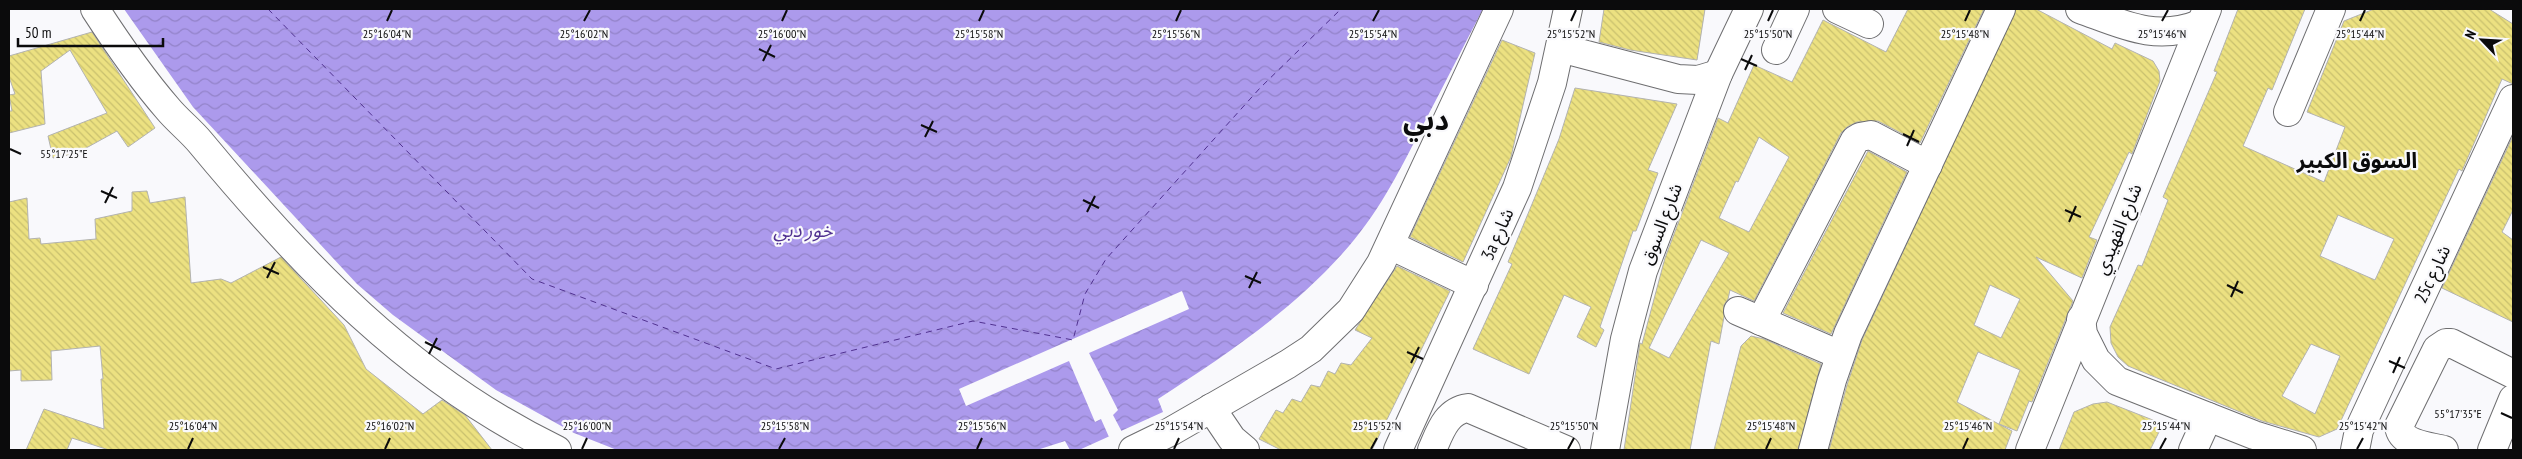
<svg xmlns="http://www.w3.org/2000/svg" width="2522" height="459" font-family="'PT Sans Narrow','Noto Sans Arabic',sans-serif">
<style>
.water{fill:url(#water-waves)}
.pier{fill:#f9f9fc}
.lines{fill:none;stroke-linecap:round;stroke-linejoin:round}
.ferry{stroke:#503190;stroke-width:1;stroke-dasharray:6 5;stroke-linecap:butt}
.building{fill:url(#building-back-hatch);stroke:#b3b3b0;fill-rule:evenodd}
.minor-casing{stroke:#6e6e70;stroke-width:30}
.minor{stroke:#fff;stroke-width:28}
.ticks{fill:none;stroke:#0b0b0c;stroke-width:2}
.labels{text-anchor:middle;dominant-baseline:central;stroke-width:4.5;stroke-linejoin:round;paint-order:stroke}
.street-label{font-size:18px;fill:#0b0b0c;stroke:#f9f9fc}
.water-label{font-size:19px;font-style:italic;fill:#503190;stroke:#f9f9fc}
.district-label{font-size:22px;font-weight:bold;fill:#0b0b0c;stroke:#f9f9fc}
.town-label{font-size:28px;font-weight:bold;fill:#0b0b0c;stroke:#f9f9fc}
.ticks-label{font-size:12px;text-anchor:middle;fill:#0b0b0c;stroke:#f9f9fc;stroke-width:4.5;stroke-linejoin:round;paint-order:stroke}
</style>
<defs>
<pattern id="water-waves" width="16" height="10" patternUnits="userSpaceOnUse" patternTransform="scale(1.25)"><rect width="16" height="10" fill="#ac9aec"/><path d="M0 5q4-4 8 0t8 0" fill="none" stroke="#9383c9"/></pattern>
<pattern id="building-back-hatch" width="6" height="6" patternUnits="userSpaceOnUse" patternTransform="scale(1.25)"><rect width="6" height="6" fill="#ece181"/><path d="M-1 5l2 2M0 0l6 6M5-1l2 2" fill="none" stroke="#c9c06e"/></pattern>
</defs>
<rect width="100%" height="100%" fill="#f9f9fc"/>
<!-- water -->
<path class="water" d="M124,9h1359c-20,38 -39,76 -59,114 -22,43 -43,86 -75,123 -54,63 -122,108 -191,153l5,13 -84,38h-9l-5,-9 -28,9h-420l-43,-17 -78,-43 -103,-75 -36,-31 -164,-177z"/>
<!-- pier -->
<path class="pier" d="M1182,291l7,18 -100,44 29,57 -5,5 9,17 -13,5 -8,-18 -6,3 -26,-61 -103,45 -7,-17z"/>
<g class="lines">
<!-- ferry -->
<path class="ferry" d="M268,9l264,270 244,90 197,-48 100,19 12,-46 21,-35 154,-171 81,-79"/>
</g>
<!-- building -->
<g class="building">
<path d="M1604,9h101l-8,51 -67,-10 -31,-8z"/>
<path d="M1908,9h76l-64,134 -42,-22 -21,1 -10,5 -6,6 -87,168 -24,-11 -2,9 -4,6v12l-5,27 -8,-3 -21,109h-66l16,-107 2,1 23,-86 53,-140 10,5 26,-58 38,17 31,-62 63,32zM1759,137l30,20 -40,75 -30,-14 17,-37 2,1zM1701,240l28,13 -60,105 -20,-10z"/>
<path d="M2016,9h20l76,40 3,-6 38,18 6,10 1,10 -28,73 -3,-2 -40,85 8,3 -15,38 -46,-21 37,44 -41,101 -3,-1 -12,30 -18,-7 21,-54 -42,-18 -21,50 55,29 -7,19h-176l18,-65 15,-45zM1990,285l30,14 -19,39 -27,-13z"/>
<path d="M2238,9h67l-33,81 -4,-2 -25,58 81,36 21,-55 -38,-15 37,-91 30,-12h115l24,15v60l-11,-5 -40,92 -3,-2 -122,260 -18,8 -57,-16 -134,-55 -10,-9 -7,-14 -1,-16 28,-62 4,1 26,-66 -5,-3 54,-125 -3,-1zM2338,215l56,24 -19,41 -55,-24zM2311,344l29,12 -25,58 -33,-18z"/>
<path d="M92,32l63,96 -27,19 -11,-16 -40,22 -24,5 -5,-22 59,-23 -37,-63 -29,21 4,53 -36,9v-22h3l-3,-16 6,-1 -6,-17v-21z"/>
<path d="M1502,40l33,13 -24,104 -48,105 -53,-25z"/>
<path d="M1575,88l102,16 -29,66 10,3 -22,58h-3l-33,96 4,3 -8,17 -19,-10 14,-30 -27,-12 -35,79 -56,-25 39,-85 -4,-2 51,-123z"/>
<path d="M2513,136v74l-11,22 11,8v82l-71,-34z"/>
<path d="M1868,151l39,21 -76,162 -48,-21z"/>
<path d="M147,191l3,12 35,-6 6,86 30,-4 10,4 50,-26 63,68 22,44 57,45 19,-14 23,15 27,35h-383l-37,-12 -5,12h-41l18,-41 60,20 -3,-50h2l-3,-33 -49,5 1,29 -31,1v-11l-12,1v-169l18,-4 2,41 11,-1 1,6 55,-5 -1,-20 37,-8v-19z"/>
<path d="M1397,266l53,25 -78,159h-91l-22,-11 17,-29 7,3 9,-14 9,3 10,-17 9,2 8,-16 7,3 6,-11 10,2 21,-27 -17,-8z"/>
<path d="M1751,336l13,3 57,25 -23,86h-84l27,-104z"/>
<path d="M2107,402l56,22 -13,26h-91l15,-38 19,-8z"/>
</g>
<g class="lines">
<!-- minor casing -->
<g class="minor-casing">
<g id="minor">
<path d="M95,9c22,34 46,69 73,100 10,12 22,21 32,33 101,122 211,238 357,308"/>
<path d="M1837,9l32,15"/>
<path d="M2080,9c42,15 75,33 120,15"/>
<path d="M1560,48l118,31 20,1 20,-6"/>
<path d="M1776,50l19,-41"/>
<path d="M2288,112l43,-103"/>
<path d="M1390,245l84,40"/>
<path d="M1738,311l102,44"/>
<path d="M2081,319l2,15 13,26 21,21 137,54 48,15"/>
<path d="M1761,321l94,-181 5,-3 11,-2 57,30"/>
<path d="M1211,408l21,31 13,11"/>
<path d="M1133,450l37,-18 118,-68 23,-15 40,-39 30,-47 118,-254"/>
<path d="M1398,450l119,-262 35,-105 16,-74"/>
<path d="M1432,450c8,-18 14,-39 36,-42l98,42"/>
<path d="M1605,450l20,-111 18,-68 75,-197 31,-65"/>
<path d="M1813,450l19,-70 16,-46 153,-325"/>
<path d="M2030,450l177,-441"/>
<path d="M2193,450l15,-33"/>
<path d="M2355,450l4,-20 154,-331"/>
<path d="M2444,450c-15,-4 -43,-5 -45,-24l38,-77 9,-6h5l62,31"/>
<path d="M2492,450l21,-51"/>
</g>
</g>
<!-- minor -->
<use href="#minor" class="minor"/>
</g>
<!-- ticks -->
<path class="ticks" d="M387,21l5,-11M584,21l6,-11M782,21l5,-11M979,21l5,-11M1176,21l5,-11M1373,21l6,-11M1571,21l5,-11M1768,21l5,-11M1965,21l5,-11M2162,21l6,-11M2360,21l5,-11M759,49l16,8M1741,59l16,7M763,61l8,-16M1745,70l7,-15M921,125l16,7M1903,134l16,8M925,137l8,-16M1907,146l7,-16M10,149l11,5M101,191l16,7M1083,200l16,8M105,203l8,-16M2065,210l16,7M1087,212l8,-16M2069,222l7,-16M263,267l16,7M1245,276l16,7M267,278l8,-16M2227,285l16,8M1249,288l8,-16M2231,297l7,-16M425,342l16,8M1407,352l16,7M429,354l8,-16M2389,361l16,7M1411,363l8,-16M2393,373l7,-16M2501,413l11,5M188,449l5,-11M385,449l5,-11M582,449l5,-11M779,449l6,-11M977,449l5,-11M1174,449l5,-11M1371,449l6,-11M1568,449l6,-11M1766,449l5,-11M1963,449l5,-11M2160,449l6,-11M2357,449l6,-11"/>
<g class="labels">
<!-- street labels -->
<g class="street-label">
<text transform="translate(1661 224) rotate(-69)">شارع السوق</text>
<text transform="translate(2118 229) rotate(-68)">شارع الفهيدي</text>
<text transform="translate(1497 234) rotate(-66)">3a شارع</text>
<text transform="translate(2432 274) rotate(-65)">25c شارع</text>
</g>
<!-- water labels -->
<g class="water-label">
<text x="803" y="230">خور دبي</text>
</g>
<!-- district labels -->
<g class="district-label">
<text x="2357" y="160">السوق الكبير</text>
</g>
<!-- town labels -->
<g class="town-label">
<text x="1426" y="119">دبي</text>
</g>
</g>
<g class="ticks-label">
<text x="387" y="38">25°16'04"N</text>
<text x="584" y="38">25°16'02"N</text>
<text x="782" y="38">25°16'00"N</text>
<text x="979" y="38">25°15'58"N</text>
<text x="1176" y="38">25°15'56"N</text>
<text x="1373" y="38">25°15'54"N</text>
<text x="1571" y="38">25°15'52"N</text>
<text x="1768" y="38">25°15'50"N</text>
<text x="1965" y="38">25°15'48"N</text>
<text x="2162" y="38">25°15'46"N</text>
<text x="2360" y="38">25°15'44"N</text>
<text x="64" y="158">55°17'25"E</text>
<text x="2458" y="418">55°17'35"E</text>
<text x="193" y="430">25°16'04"N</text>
<text x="390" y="430">25°16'02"N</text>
<text x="587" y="430">25°16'00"N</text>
<text x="785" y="430">25°15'58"N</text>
<text x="982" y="430">25°15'56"N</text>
<text x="1179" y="430">25°15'54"N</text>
<text x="1377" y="430">25°15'52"N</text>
<text x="1574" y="430">25°15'50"N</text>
<text x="1771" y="430">25°15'48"N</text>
<text x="1968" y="430">25°15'46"N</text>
<text x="2166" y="430">25°15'44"N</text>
<text x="2363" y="430">25°15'42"N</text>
</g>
<!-- border -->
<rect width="2522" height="459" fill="none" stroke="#0b0b0c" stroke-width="20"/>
<!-- north arrow -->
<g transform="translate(2482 40) rotate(295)" stroke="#f9f9fc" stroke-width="4" paint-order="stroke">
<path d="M0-4L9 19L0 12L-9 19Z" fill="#0b0b0c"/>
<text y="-8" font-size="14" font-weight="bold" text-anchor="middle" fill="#0b0b0c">N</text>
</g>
<!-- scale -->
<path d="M18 38v8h145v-8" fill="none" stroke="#0b0b0c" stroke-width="2.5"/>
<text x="25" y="38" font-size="15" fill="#0b0b0c" stroke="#f9f9fc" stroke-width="4" paint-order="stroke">50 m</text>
</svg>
